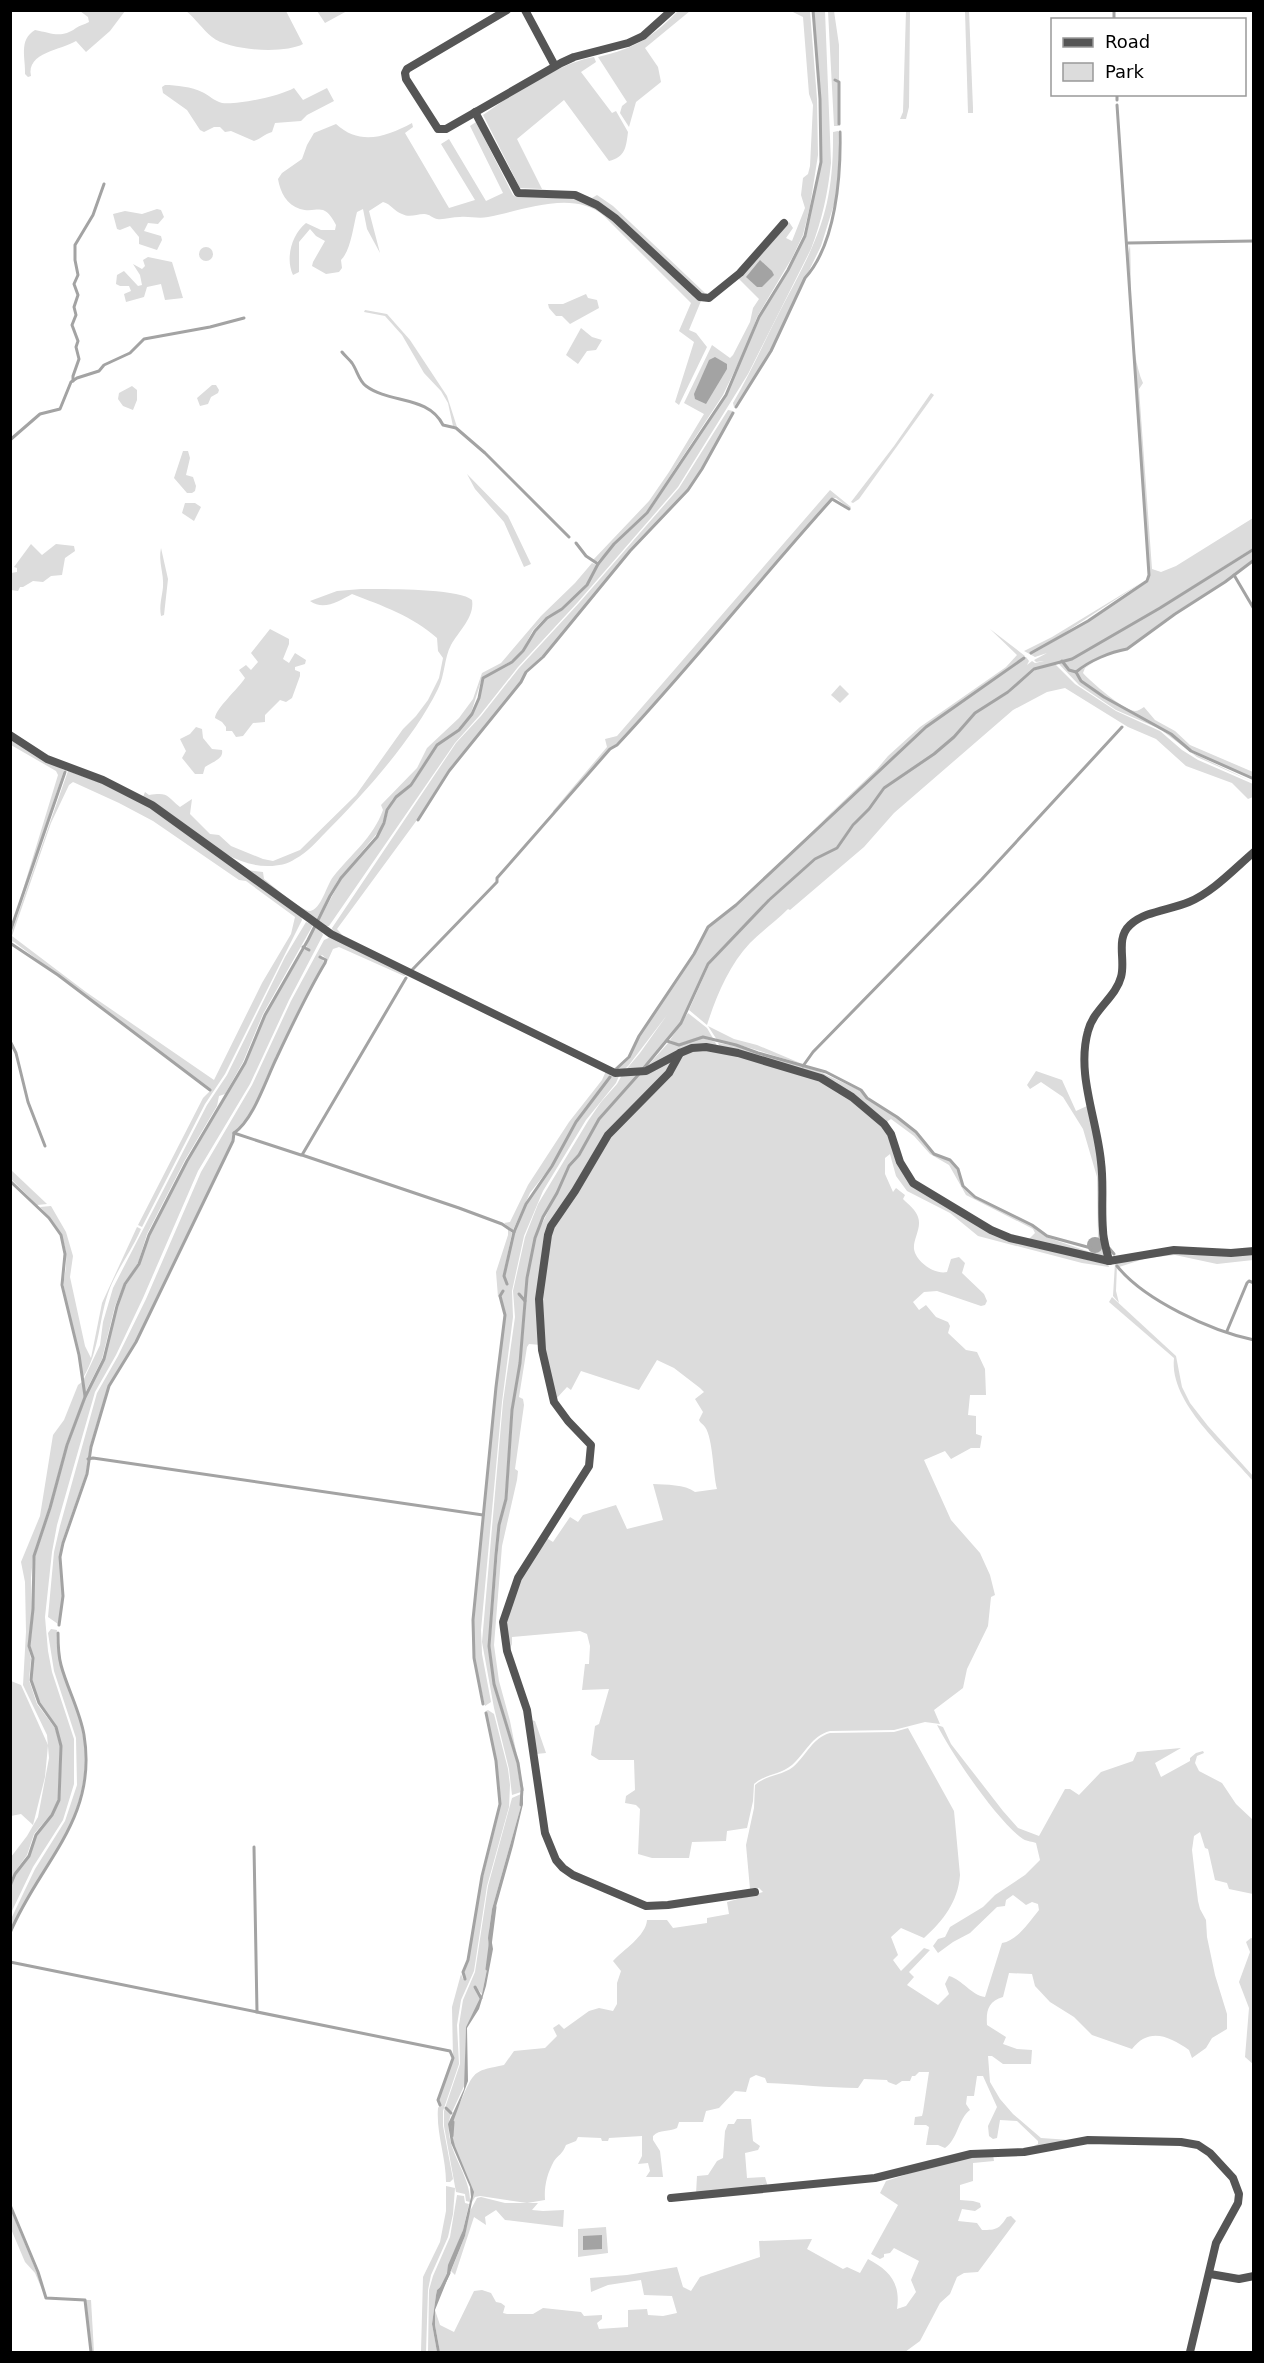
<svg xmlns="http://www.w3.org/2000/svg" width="1264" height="2363" font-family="'DejaVu Sans',sans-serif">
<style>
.green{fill:#dcdcdc;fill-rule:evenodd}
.water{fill:#a3a3a3}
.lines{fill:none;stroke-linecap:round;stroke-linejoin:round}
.stream{stroke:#a3a3a3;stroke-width:3}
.street{stroke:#555;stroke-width:8}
</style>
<rect width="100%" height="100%" fill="#fff"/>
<!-- green -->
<g class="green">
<path d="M679,10l11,1 -45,37 13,19 3,15 -25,20 -7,25 -9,-14 2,-7 5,-4 -29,-45c38,-9 53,-19 81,-47z"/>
<path d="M80,11h45l-15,20 -24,21 -10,-11c-14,9 -50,11 -45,35l-3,1 -3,-3c1,-15 -7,-34 10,-44 17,3 26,9 41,-2 4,-3 8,-3 13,-6l-1,-5z"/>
<path d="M186,11h100l17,33c-18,10 -74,7 -91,-7 -10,-8 -16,-18 -26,-26z"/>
<path d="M317,11v-1l30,1 -22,12z"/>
<path d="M791,11h19l7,88 1,56 -8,51 -7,29 -11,23 -35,59 -11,30 -23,48 -78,119 -48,48 -4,-2 56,-59 20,-29 35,-58 -20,-11 28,-58 18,13 3,-3 17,-33 3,-14 6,-9 -22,-22 5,-3 47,-52 4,6 -7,10 6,3 13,-33 -4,-13 2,-17 5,-4 2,-8 3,-61 -4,-11 -6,-77z"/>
<path d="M813,11h12l6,152c-3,30 -9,57 -20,86l-63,125 -70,113 -100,115 -60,65 -38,48 -25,28 -126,183h-5l-6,-4 24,-44 36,-41 7,-13 3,-13 8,-13 16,-12 25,-40 22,-16 13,-15 7,-16 5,-21 28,-15 12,-11 11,-21 12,-13 16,-8 24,-24 12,-22 16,-20 33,-30 78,-119 34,-78 29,-47 17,-33 15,-75 -1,-63z"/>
<path d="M828,11h6l5,34v35h-5l4,3v43h-4z"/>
<path d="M906,11h4l-1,96 -3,12h-6l3,-7z"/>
<path d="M965,11h4l4,97v5h-5z"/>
<path d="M594,57l2,5 -15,10 31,41 4,-2 12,21c-2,16 -3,25 -19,29l-45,-61 -47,39 25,50 -22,-1 -37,-73c29,-21 76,-52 111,-58z"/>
<path d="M165,85c11,0 27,2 37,7 7,3 12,9 20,11 16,2 58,-7 72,-15l9,12 24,-12 7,13 -27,14 -6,6 -26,2 -3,9c-8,2 -11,7 -18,9l-23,-10 -6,1 -5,-5h-6l-10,5 -4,-2 -13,-20 -24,-17 -1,-6z"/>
<path d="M476,122l37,73 3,2 58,1 32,15 95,88 -12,29 7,3 11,14 -28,58 -4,-3 19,-60 -15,-11 12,-28 -87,-87c-31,-27 -82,-5 -116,1 -10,2 -19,-1 -28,0 -8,0 -16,3 -23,2 -5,-1 -7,-5 -13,-5 -8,0 -14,4 -22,0 -8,-3 -11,-10 -19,-12l-14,9 11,42 -13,-24 -4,-20 -6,3c-4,15 -6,38 -16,48l1,8 -3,4 -13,2 -14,-8 1,-4 12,-21 -9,-5 -6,-7 -11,13v30l-6,3c-8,-17 -1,-41 13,-52l15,7h14l1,-5c-13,-25 -18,-11 -36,-16 -13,-4 -20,-17 -22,-30l4,-6 20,-14 5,-14 7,-12 22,-9c24,22 50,13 76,-1l1,4 -8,6 44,75 26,-8 -34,-56 8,-5 37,62 17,-8 -33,-67z"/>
<path d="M838,131l1,39 -3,28 -15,48 -51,105 -14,24 -22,32 -1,-4c18,-31 32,-63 48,-94 36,-68 53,-98 52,-177z"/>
<path d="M597,195l16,11 92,87 -5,1 -84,-80 -24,-16z"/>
<path d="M157,209l4,1 3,7 -6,7 -10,-1 -4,8 17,5 1,4 -5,10 -18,-6v-7l-9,-11 -10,4 -3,-1 -4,-15 12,-3 17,3z"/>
<path d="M1130,245c2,39 -2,103 13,138l-4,6 13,180 9,3 15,-6 77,-48v30l-93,59 -88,52 -38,10 -26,23 -34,21 -20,23 -21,18 -50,33 -14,22 -17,16 -16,22 -21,12 -47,40 -60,65 -27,58 -40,49 -17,1 16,-19 27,-38 -38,50 -6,6 -8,-1 14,-13 10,-21 56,-82 13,-27 41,-34 177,-166 100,-70 3,4 -2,4 5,-4 3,2 9,-2 -8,1 -2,-2 13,-7 -12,4 -11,-6 28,-14 92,-56 -112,73 57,-33 60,-40 -21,-327z"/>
<circle cx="206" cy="254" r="7"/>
<path d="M148,257l24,5 11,36 -18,2 -4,-16 -14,3 -3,10 -18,5 -2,-8 7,-3 -2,-5h-9l-4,-2 1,-9 7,-4 14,15 4,-1 -2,-10 -7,-11 9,5 3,-3 -2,-6z"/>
<path d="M586,294l2,4 9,2 2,8 -29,16 -8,-8h-6l-7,-8 -1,-4h15z"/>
<path d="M365,310l22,4 23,26 37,56 10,31 -4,-1 -5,-23 -7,-12 -17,-18 -22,-38 -17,-19 -21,-4z"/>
<path d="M581,328l11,9 10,3 -6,10 -9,1 -9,13 -12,-9z"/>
<path d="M212,385h4l3,5 -1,3 -7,4 -3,7 -8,2 -3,-8z"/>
<path d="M132,386l5,4v10l-4,10 -10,-4 -5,-7 1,-6z"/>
<path d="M931,393l3,2 -75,104 -6,4 -2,-1 43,-56z"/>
<path d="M728,410l5,1 -14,28 -31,51 -59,61 -87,106 -17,14 -4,11 -73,88 -31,50 -80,109 7,8 -11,-6 -1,-3 124,-185 25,-27 38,-48 60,-65 100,-115z"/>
<path d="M183,451h5l2,7 -4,17 7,2 3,9 -1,5 -3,2h-5l-13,-15z"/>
<path d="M467,474l41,42 23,48 -7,3 -20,-45 -29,-33z"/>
<path d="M830,490l21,17 -1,2 -14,-11h-4c-73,81 -141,167 -216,246l-7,5 -55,65 -1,-3 54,-64 -2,-8 12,-3z"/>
<path d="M185,503h10l6,4 -7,14 -12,-8z"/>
<path d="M31,544l11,11 14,-11 18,2 1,5 -10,7 -3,17 -11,1 -8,6 -10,-1 -10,6h-3l-2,4 -7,-1v-17l6,-1v-4l-3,-1z"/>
<path d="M161,548l7,31 -4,36 -3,1c-2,-11 1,-19 2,-29 1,-14 -5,-25 -2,-39z"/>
<path d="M1253,550v9l-28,23 -51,31 -48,36c-17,2 -37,11 -50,22l-3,1 -10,-10 9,-2 89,-52z"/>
<path d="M592,563l5,2 -11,20 -24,24 -15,7 -14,14 -11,21 -8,8 -32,19 -11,35 -13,16 -23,17 -25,38 -18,16 -13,31 -41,49 -22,40 -69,-50 16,2 1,7c8,6 37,32 46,32 11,-1 17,-27 23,-34 18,-23 40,-39 50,-67l-2,-5 36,-37 10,-20 32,-30 14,-19 9,-26 19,-10 40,-47 34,-33z"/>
<path d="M361,589c21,0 98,-1 111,11 3,17 -14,32 -21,45 -7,13 -6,30 -13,44 -24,49 -73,104 -112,143 -9,9 -19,21 -31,27 -7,5 -17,7 -26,7 -48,1 -85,-49 -126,-69l2,-5 4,3c20,-3 17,1 31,12l12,-8 -2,15 20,20 9,1 12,11 32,13 10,2 27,-11 56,-55 47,-66 13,-13 12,-16 11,-22 4,-20 -5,-7 -1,-13c-25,-22 -54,-32 -85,-44 -13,7 -28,17 -42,7l27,-10z"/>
<path d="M270,629l19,10v5l-6,15 6,4 6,-10 11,7 -1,4 -10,3v3l5,2v4l-8,22 -6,4 -6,-2 -15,15v7l-12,1 -10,13 -7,1 -4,-6h-6v-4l-4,-5 -7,-4c1,-10 23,-29 30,-40l-6,-8 7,-5 5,5 7,-8 -7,-9z"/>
<path d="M990,629l35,27 -100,71 -114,105 66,-63 11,-13 32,-29 86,-60 11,-12z"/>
<path d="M1058,663h4l8,8 6,2 4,9 24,16 66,37 20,17 63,30 -56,-25 -37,-28 -44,-19 -37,-25z"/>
<path d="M1093,663l-8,5 -2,5c8,9 40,37 52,38 3,0 6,-2 9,-4l11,13 20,11 15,14 63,27v6l-62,-27 -20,-18 -66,-36 -23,-16 -5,-9z"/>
<path d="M1055,664l20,20 41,27 44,20 22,19 16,10 55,24v13l-5,2 -16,-16 -46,-17 -30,-27 -28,-12 -63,-39 -18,4 -34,18 -119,103 -30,34 -74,63 -2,-1c-12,12 -26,22 -38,34 -21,22 -34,54 -43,82l-18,-15 20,-45 60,-65 47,-40 21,-12 47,-60 50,-33 21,-18 20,-24 34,-20 26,-23z"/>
<path d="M840,685l9,9 -9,9 -9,-8z"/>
<path d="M196,727l6,2 1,9 9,11 10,1c2,9 -10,12 -17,17l-2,7h-8l-13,-16 4,-7 -6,-12 10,-5z"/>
<path d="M11,738l23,16 30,16 -53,159 47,-154 -2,-4 -45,-26z"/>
<path d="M68,771l36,13 49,24 148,108 1,4 -77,154 -20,30 -63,123 -4,-2 65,-127 8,-8 -197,-148 -3,-1v-7zM73,782l46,21 34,18 86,59 7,1 49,36 -4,17 -29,49 -48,97 -128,-88 -74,-56 39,-113 18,-38z"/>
<path d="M306,922l7,3 -50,89 -20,48 -18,32 -6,2 -2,10 -32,54 -38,74 -9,29 -14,21 -9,22 -13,53 -17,34 -2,-12 17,-36 3,-23 10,-34 94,-183 20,-30 58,-118z"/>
<path d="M316,926l5,4 2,5 -34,65 -39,84 -52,87 -55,127 -27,57 -21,37 -38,133 -5,27 -7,65 3,34 4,21 22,67v45l-11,36 -30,47 -22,46v-25l4,-14 14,-18 7,-20 17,-21 7,-15 2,-54 -6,-19 -17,-24 -8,-23 3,-22 -4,-12 4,-37 1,-53 16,-47 17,-64 18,-48 18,-38 13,-53 9,-21 14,-21 9,-29 38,-74 58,-98 20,-48 39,-65h4l-2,-5z"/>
<path d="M331,937l76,37 -3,2 -65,-29 -6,2 -5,11 -6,-5 -2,2 5,6c-21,32 -36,68 -53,102 -10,22 -19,53 -39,68l-1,8 -97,201 -27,44 -18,60 -4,27 -24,69 -2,15 3,39 -5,28 -10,-7 6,-65 6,-26 37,-133 21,-37 28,-57 55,-127 51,-87 39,-84 33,-61z"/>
<path d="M688,1013l19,15 7,12 -11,-4 -25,8 -8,-4z"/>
<path d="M708,1026l26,13 23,6 43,18c-28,-7 -54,-18 -83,-23z"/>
<path d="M703,1038l12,4 2,4 -11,-1 -62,25 25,-28 10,3z"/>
<path d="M718,1043l18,3 21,8 59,16 45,21 6,8 29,18 19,16 19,22 12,3 7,6 6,10 3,13 12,11 57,27 15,12 44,15 11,-13 -3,-1 -1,-61 -14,-48 -20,-32 -22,-15 -11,7 -3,-4 9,-14 26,9 14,31 11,-5 12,54 8,100 -80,-19 8,-8 -2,-4 -67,-34 -17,-30 -19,-11 -16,-18 -23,-17 -6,4 -47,-37 -118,-39z"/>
<path d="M706,1048l97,25 34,16 47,39 24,53 80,50 103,30 17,3 1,3 -27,-4 -104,-27 -28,-23 -43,-22 -11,-15 -6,-22 -5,4v16l8,18 3,-4 9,7 -2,4c5,5 13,11 15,18 4,11 -5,22 -4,32 2,13 21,26 33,23l4,-13 8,-2 6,6 -3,10 22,21 3,7 -2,4 -4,1 -44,-15 -13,1 -11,10 6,8 7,-5 10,12 12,5 2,4 -2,7 18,17 11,2 8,17 1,26h-16l-2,20 8,1v18l6,2 -2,12h-9l-20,11 -6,-8 -21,9 27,60 29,33 10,22 5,20 -4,2 -3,29 -21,43 -4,19 -29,22 6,14 -15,-2 -31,8 -64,1c-19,5 -24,22 -38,34 -12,10 -27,9 -38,19l-1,17 -6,27 -20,3 -1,10 -34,1 -3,16h-37l-14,-4 2,-45 -4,-4 -11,-2 1,-7 9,-6 -1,-30h-35l-8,-5 4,-29 4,-2 10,-35 -27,1 3,-26h4l1,-18 -3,-12 -7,-3 -68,6v7l-3,7 -4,-25 10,-37 30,-52 8,5 17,-25 8,5 5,-7 33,-10 11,24 36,-9 -10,-36c13,1 32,0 42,8l22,-3c-4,-15 -4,-51 -12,-62 -2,-3 -5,-4 -6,-7l4,-8 -8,-13 9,-7 -4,-4 -26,-20 -17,-8 -18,30 -58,-19 -10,19 -4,-3 -11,12 -12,-56 -3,-33 9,-78 59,-95 71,-83z"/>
<path d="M675,1057l-7,16 -55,53 -69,118 -3,101 -12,-1 -2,3 -8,50 4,2 1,6 -9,64 3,2 -1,9 -15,66 -8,99 5,36 11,40 14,70h-1l-4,-29 -24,-78 -5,-38 10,-121 7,-25 6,-90 8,-47 7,-85 7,-40 35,-71 10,-11 19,-36 43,-48z"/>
<path d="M606,1071l6,2 -36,49 -25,44 -21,27 -17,37 -9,-7 6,-1 18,-37 41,-63 33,-42z"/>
<path d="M613,1074l6,2 -3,7 -30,37 -43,71 -19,45 -12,55 1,26 -11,85 -21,228 1,24 9,48 -6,4 -11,-48v-38l22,-233 10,-72 -5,-19 3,-6 -6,7 -2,-25 12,-37v-6l4,4 -9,43 4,9 -3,-10 10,-43 12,-28 26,-37 25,-44z"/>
<path d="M639,1074l-41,45 -19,36 -11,11 -11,27 -15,24 -8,21 -9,61 -6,-4 6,7 -5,61 -9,47 -6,89 -6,26 -3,30 -7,91 4,38 24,79 4,29 -9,3 -3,-26 -15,-61 -12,-66 21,-240 12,-85 -2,-26 12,-54 13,-33 50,-83 13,-19 16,-18 5,-9z"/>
<path d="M10,1169l37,35 -10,1 -26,-26z"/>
<path d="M51,1206l15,26 7,24 -3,21 15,69 6,12 11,-55 35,-76 4,2c-9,21 -23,39 -31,59 -12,31 -9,60 -27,90 -4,-31 -14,-60 -19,-91 -1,-8 2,-15 2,-23 2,-24 -10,-40 -26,-57z"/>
<path d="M1168,1251l85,2v7l-36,4 -42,-9 -28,3 -28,9 -2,-2 -1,26 3,12 -6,-7 2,-33z"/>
<path d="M1112,1297l64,59 6,31 8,16 18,23 45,50v5c-27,-32 -84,-78 -79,-123l-65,-56z"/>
<path d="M82,1382l3,13 -19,49 -17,64 -16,48 -2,22 1,31 -4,37 3,13 -2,21 8,24 18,24 5,18 -2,54 -7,14 -17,20 -7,21 -13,18 -3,8v-24l16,-21 11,-19 11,-59 -2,-23 -24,-50 3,-53 -1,-50 -4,-20 19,-46 13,-81 11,-15 14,-35z"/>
<path d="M51,1629l6,1c-4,38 21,69 26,106 12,83 -41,126 -72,194v-11l24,-50 30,-48 12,-36 -1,-47 -22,-67 -6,-38z"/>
<path d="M11,1681l10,4 27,60 -3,32 -12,48 -12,-11 -10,2z"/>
<path d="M488,1710l6,4 14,55 2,16 -1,22 -22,79 -13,85 -13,29 -4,25 2,39 -16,47v15l10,53 -3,3h-4c0,-25 -10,-49 -8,-74l2,-3 -2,-5 15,-42 -1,-51 9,-33 2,5 3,1 -2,-8 5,-12 11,-71 21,-85 -4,-43 -11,-50z"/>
<path d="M531,1720l4,1 11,32 -10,1z"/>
<path d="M937,1725l6,2 8,17 52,67 15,17 21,8 26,-47h5l9,6 22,-23 32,-11 4,-9 44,-4 -26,15 6,14 29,-16v-3l6,-5 7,-2 1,2 -7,3 -2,7 4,8 23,12 14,21 17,16v74l-24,-5 -2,-6 -12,-3 -7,-31 -3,-1 -5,-16 -6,4 -2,14 6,51 2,8 6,11 1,17 8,38 12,39v15l-15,9 -6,10 -14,10 -3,-8c-20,-14 -40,-23 -57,-1l-40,-14 -18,-18 -24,-15 -15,-16 -3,-12 -23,-1 -6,24c-15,4 -17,14 -16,28l19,12 -3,7 14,5 15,1 -1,14h-28l-11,-8h-4l2,26 10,17 13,15 28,24 29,2 -45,10 13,-6v-3l-21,-20 -17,-1 -3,18 -4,1 -4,-3 -1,-10 9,-19 -14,-31h-6l-3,20h-7l-1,8 4,6c-12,9 -12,29 -25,38l-7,-3h-12l3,-18 -3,-2h-12l1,-8 7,-1 1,-4 6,-40h-10l-4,4h-3l-2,5h-8l-6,4 -8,-3 -1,-2 -23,-1 -6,9c-30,0 -60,-4 -91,-5l-2,-5 -9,-3 -6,3 -4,14 -11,-1 -16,17 -13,3 -3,11h-24l-2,6c-8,4 -17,1 -24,8v4l7,11 3,26h-17l4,-6 -2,-8 -10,1 4,-8v-20l-33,2 -1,3h-6l-1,-3 -23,-1 -2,4 -10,4c-4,10 -7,9 -12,16 -7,13 -10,25 -9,39l-18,3 -47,-7 -5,1 -3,5c3,-24 -21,-46 -21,-71 0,-12 8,-25 12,-35 12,-27 13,-25 41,-31l10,-14 31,-3 12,-12 -4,-8 6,-4 5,5 25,-18 10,-3 14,3 4,-7v-21l4,-12 -8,-10c10,-11 33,-25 34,-41h20l6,8 34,-5v-5l22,-4 -2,-12 36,-10 -4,-4 -9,1 -4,-44 8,-37 1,-23c11,-10 26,-9 38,-18 14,-12 19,-29 37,-34l64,-1 14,-4 46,83 6,64c-2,27 -17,46 -36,63l-23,-10 -10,9 7,18 -5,5 8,11 23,-23 6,2 -21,22 5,5 -7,8 31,20 11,-11 -4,-10 4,-8c14,4 22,19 36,21l17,-54c15,-2 27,-21 37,-33l-1,-6 -6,-2 -6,3 -13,-10 -7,5 -1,6 -8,1 -27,26 -17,9 -15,11 -5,-7 5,-7 7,-2 5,-10 33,-20 12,-12 30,-20 15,-15 -4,-17c-4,-2 -8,-1 -13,-4 -26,-18 -71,-85 -86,-114z"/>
<path d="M521,1794v12l-29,103 -3,21 1,24 -8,40 -8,-8 7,12 -15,29 -1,57 -13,28 -6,-4 5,6c-11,32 20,58 19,88l-4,-1 -1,-7 -9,-2 -12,-66v-15l16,-47 -1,-39 4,-25 12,-28 13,-86 24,-88z"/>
<path d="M1251,1938l3,1 -1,125 -8,-7 4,-49 -10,-26 11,-30 -4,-10z"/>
<path d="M737,2119h14l2,22 7,5 -2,4 -13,3 2,25 18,-1 3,10 -72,7 1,-18 11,-1 9,-14 6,-3 2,-27 3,-7h6z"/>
<path d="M993,2155l1,6 -21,2v18l-13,4v15l13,1 7,2 1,4 -6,4 -13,-2 -4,12 19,2 5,7c15,0 17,-1 25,-13l4,-1 5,5 -38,51 -14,1 -7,4 -7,17 -10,9 -20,38 -15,11h-465l-5,-27v-15l5,15 14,7 20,-41 8,-1 9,3 5,9 5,1 4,3 -2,7 4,1h26l10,-6 38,4 3,4 18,-1v4l-5,4 2,6 29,-2v-17l19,-1 1,6 15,1 14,-3 -5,-17 -28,-1 -3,-15 -33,5 -17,7 -1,-14 37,-3 50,-8 6,20 8,4 9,-14 60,-20 -1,-16 53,-2 -5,10 36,20 4,-2 13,6 8,-14c21,11 33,24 29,50l9,-3 10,-14 -5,-12 8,-19 -25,-13 -4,5 -6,1v3l-4,2 -9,-5 27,-49 -18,-12 6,-12 65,-21z"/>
<path d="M446,2186l9,2 -2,26 -5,23 -17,38 -3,15 -2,62h-5l2,-75 17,-35 6,-31z"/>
<path d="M457,2195l7,1 1,7 4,1 -6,26 -12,30 -5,22 -9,8 -1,5 -4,29 5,28h-9l1,-62 4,-14 17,-39z"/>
<path d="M481,2197l24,6h33l-6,7 11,1 21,-1 -1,17 -58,-7 -9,-10 -11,7 1,8 -12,-8 -19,58 -4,-4 14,-35 3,-21 9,-17z"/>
<path d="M10,2208l27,65 9,26 -11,-26 -10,-11 -14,-33z"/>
<path d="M606,2227l2,26 -30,4v-28z"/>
<path d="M86,2300h5l3,52h-2z"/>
</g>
<!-- water -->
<g class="water">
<path d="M760,260l12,11 2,4 -12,12h-5l-11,-10z"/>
<path d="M715,357l12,7v5l-21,35 -11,-5 -1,-5 15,-34z"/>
<circle cx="1095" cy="1245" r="8"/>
<path d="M523,1793v11l-10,42 -19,68 -3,23 2,12 -7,37 -7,23 -12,19 1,53 -16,44 -1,6 4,15 19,46 -9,44 -30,74v15l5,27h-3l-5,-28 4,-29 1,-5 9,-8 2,-17 15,-35 8,-33 -1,-10 -19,-44 -3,-19 16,-35 2,-62 16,-33 8,-40 -2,-16 4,-29 29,-103v-12z"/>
<path d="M602,2235v14l-19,1v-14z"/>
</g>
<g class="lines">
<!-- stream -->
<g class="stream">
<path d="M1114,10v10"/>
<path d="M835,80l4,2v42"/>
<path d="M1117,94v6"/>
<path d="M1128,243l126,-2"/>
<path d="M342,352c3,4 7,7 10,11 5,7 7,18 14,23 24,18 62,9 77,39l13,3 29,25 84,84"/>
<path d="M73,381v-5l6,-17 -3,-12 2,-6 -6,-16 4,-10 -2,-8 4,-12 -4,-11 4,-9 -3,-15v-15l18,-30 11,-31"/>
<path d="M736,407l35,-56 34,-73c31,-34 36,-102 35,-146"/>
<path d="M10,440l30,-26 20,-5 11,-27 6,-4 22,-7 5,-6 26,-12 14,-14 66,-12 34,-9"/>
<path d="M576,543l10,13 12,8"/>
<path d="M1234,575l20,34"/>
<path d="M1031,653l57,-32 59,-40 2,-6 -32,-470"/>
<path d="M1062,661l7,9 7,2c13,-11 34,-20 51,-23l48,-35 50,-32 29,-22"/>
<path d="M1076,672l5,9 23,16 67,37 20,17 63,28"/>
<path d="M418,820l31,-49 72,-89 5,-10 17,-15 87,-106 58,-61 14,-21 31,-56"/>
<path d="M10,932l55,-160"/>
<path d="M10,943l48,32 152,115"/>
<path d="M303,947l6,3"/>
<path d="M412,970l85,-88v-4l113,-129 7,-4c75,-80 142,-165 215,-246l17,10"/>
<path d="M406,978l-104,177 157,53 43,16 12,8"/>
<path d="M10,1041l6,12 12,49 17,44"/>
<path d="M667,1041l12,4 24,-8 33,8 22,8 68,19 35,18 6,8 30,19 19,15 18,22 16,6 8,9 5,17 12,11 57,28 15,11 44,12"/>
<path d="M803,1066l10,-14 169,-173 140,-152"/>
<path d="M616,1069l13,-12 10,-21 55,-82 14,-27 28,-22 190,-178 98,-69"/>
<path d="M643,1069l38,-46 27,-59 61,-64 46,-41 22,-11 16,-23 16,-16 15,-21 50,-34 20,-17 21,-24 33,-21 26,-23 38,-10 88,-51 94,-59"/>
<path d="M301,1155l-67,-22c20,-14 32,-54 43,-76 15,-32 30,-64 48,-94l1,-3 -6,-3"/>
<path d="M10,1181l39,37 12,17 4,19 -3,31 17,70 6,41"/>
<path d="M1109,1248l5,6"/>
<path d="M1117,1266c27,34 94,65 137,74"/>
<path d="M507,1284l-3,-8 10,-44 12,-28 26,-38 24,-44 34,-45"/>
<path d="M519,1294l6,7"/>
<path d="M1227,1331l20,-48 2,-2 5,2"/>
<path d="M88,1459l5,-1 390,57"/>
<path d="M59,1625l4,-29 -3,-39 3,-14 24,-69 4,-27 18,-61 27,-44 97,-201 1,-8"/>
<path d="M483,1704l-9,-46 -1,-38 23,-233 9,-72 -5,-19 3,-5"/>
<path d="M521,1805l1,-16 -4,-26 -24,-79 -5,-38 7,-91 3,-30 7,-26 6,-89 8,-47 7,-85 8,-40 8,-21 14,-24 12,-27 10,-11 20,-36 40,-45"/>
<path d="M254,1847l3,165"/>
<path d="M10,1886l5,-12 14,-18 7,-21 16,-20 7,-15 2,-54 -5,-19 -17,-24 -8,-23 2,-22 -4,-12 4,-37 1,-53 16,-48 17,-63 18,-48 19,-38 13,-53 8,-22 14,-20 10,-29 38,-74 58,-98 20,-48 43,-75 22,-44 11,-18 36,-41 7,-14 3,-13 9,-13 15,-12 26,-40 22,-15 13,-16 7,-16 4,-20 29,-16 11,-11 12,-20 12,-13 15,-9 25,-24 11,-21 16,-20 33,-31 79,-118 33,-78 29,-47 17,-34 16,-74 -1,-63 -7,-89"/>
<path d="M10,1933c29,-70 88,-113 74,-198 -4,-24 -17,-47 -23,-70 -3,-11 -3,-22 -3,-32"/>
<path d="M10,1962l440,89 3,7 -15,42 2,5"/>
<path d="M487,1969l8,-62"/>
<path d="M465,1979l-2,-7 5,-12 14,-84 18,-72 -4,-43 -10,-48"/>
<path d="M475,1987l6,11"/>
<path d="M446,2108l5,5"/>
<path d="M452,2136l1,-14"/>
<path d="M10,2205l28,67 8,26 39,2 6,52"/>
<path d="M440,2291l9,-18"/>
</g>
<!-- street -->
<g class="street">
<path d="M507,10l-100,59 -2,4 1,6 32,50h8l115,-66 13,-6 54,-14 15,-7 29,-26"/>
<path d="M525,10l30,56"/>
<path d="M475,112l43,81 57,2 22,10 18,13 85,79 9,1 31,-25 44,-50"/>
<path d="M10,735l37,24 56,21 49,25 179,129 284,139 31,-2 34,-18 12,-5 14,-1 32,6 83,25 31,19 32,27 7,10 9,28 13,21 78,47 19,8 99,23 65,-11 57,3 23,-2"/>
<path d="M680,1053l-11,20 -61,62 -33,56 -24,35 -3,9 -9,64 3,51 12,52 14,19 23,24 -2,21 -71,112 -15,44 4,29 20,59 18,123 11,27 7,8 10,7 73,31 22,-1 87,-13"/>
<path d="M1109,1261c-2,-10 -6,-21 -6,-31 -2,-23 1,-46 -2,-68 -4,-43 -25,-88 -13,-131 5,-21 28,-34 33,-54 5,-17 -6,-38 9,-52 15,-14 40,-15 59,-23 24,-10 45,-33 65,-50"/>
<path d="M671,2198l204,-20 96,-24 53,-2 64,-12 93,2 17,3 12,8 23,25 6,16 -1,9 -22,40 -26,109"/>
<path d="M1210,2274l29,5 15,-3"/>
</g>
</g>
<!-- border -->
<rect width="1264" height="2363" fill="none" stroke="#000000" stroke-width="24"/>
<!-- legend -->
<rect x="1051" y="18" width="195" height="78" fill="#ffffff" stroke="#999999" stroke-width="1.5"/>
<rect x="1063" y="38" width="30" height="9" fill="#555555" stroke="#999999" stroke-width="1.5"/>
<text x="1105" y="48" font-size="18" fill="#000000">Road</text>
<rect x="1063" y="63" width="30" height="18" fill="#dcdcdc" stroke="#999999" stroke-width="1.5"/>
<text x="1105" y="78" font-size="18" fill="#000000">Park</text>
</svg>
